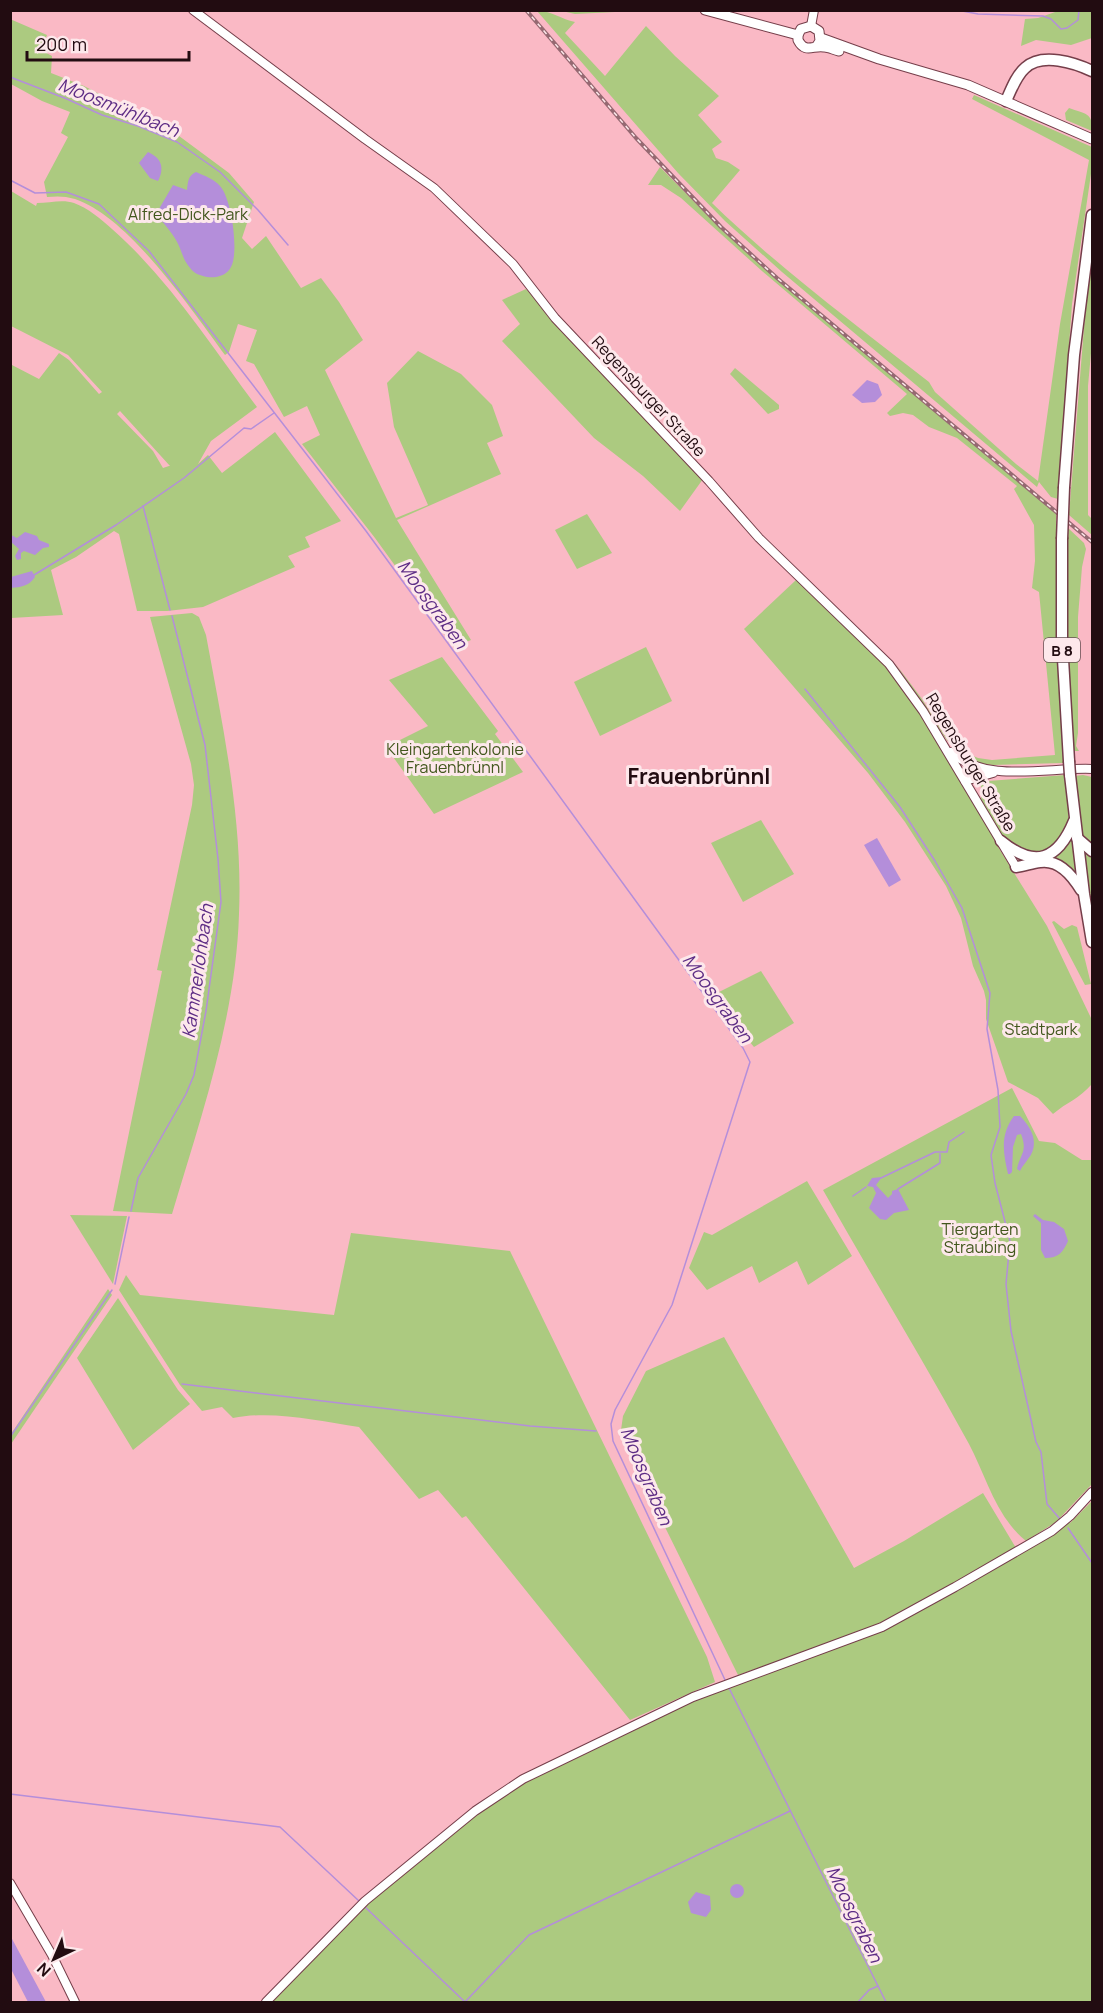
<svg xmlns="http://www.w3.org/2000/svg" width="1103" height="2013" font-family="Manrope,sans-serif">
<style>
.green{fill:#acca80;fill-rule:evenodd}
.water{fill:#b48eda}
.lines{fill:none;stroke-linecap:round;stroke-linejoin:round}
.stream{stroke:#b48eda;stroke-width:1.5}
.tertiary-casing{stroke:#753e4a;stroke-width:10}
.secondary-casing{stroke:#753e4a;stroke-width:11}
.primary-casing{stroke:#753e4a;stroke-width:13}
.tertiary{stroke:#fff;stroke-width:8}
.secondary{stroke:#fff;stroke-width:9}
.primary{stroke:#fff;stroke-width:10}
.rail-casing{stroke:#966972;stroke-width:4}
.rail{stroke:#fde8eb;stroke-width:1.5;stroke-dasharray:4.5;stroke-linecap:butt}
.primary-bridge-casing{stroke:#753e4a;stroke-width:13;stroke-linecap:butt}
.primary-bridge{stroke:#fff;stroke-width:10}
.labels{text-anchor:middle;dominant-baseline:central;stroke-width:6;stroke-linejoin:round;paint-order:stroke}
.shield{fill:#fde8eb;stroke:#644e52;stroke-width:1.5}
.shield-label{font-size:15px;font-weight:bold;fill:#220c11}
.park-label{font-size:16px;fill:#42571d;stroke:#fde8eb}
.street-label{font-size:16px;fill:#220c11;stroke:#fde8eb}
.water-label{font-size:18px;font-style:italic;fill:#5d2c85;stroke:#fde8eb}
.district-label{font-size:22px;font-weight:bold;fill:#220c11;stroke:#fde8eb}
</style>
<rect width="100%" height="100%" fill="#fab9c5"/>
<!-- green -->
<g class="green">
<path d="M537,11c13,-1 24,8 38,11l-10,11 40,43 41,-50 29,30 44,40 -21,19 24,27 -10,7 4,9 12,4 12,8 -28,33c67,65 143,121 217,179l6,10 81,72 22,17 22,-157 29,-164 -117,-61 2,-4 118,52v20l-20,137 -14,195 -7,-2 -12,-15 -2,5 -255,-215 -57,-51 -47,-48z"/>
<path d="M562,11h73l-60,3z"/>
<path d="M1058,11h34v27l-21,7 -35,-5 -15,6 4,-27 13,-1z"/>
<path d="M10,19l37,16 -6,15 11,6 -1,17 33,13 91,47 54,40 25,29 -12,36 10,11 14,-13 35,52 20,-10 18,24 24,38 -38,30 71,148 32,-13 -34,-78 -7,-44 31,-32 43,23 31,31 11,31 -16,7 14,31 -104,46 74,120 -17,7 -79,-109 -73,-94 18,-9 -13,-29 -23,11 -30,-53 -8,-3 11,-31 -19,-6 -9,28 -4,3c-34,-46 -96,-138 -150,-156 -10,-3 -18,-3 -28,-2l-3,-15 24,-45 -7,-4 9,-21 -28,-11 -31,-17z"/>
<path d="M1069,108c16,6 24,4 23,23l-26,-11 -1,-7z"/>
<path d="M660,167l66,67 37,33 293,246v78l8,172 -71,2 -15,-2 -13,-6 -19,-18 -51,-76 27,36 23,37 14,14 19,8 14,2 63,-5 -16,-163 -7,-4 3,-27 -1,-36 -20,-36 3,-3 -60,-48 -28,-11 -16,-12 -10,-2 -13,3 -3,-3 20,-19 -145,-123 -81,-73 -20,-13h-13z"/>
<path d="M11,191l25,15 1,-3c12,0 26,-4 37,0 14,5 27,16 38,26 57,50 100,118 145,178l-46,34 -13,23 10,-9 14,18 53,-41 66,89 -36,16 5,10 -22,9 7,11 -92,40 -36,4h-30l-18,-77 -5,-3 -38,26 -25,13 12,45 -52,3 -1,-254 29,15 20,-26 10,7 30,34 3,-2 -34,-37 -57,-29zM120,411l50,55h-1l-6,2 -10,-17 -36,-37z"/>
<path d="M1092,259v83l-4,44v129l4,4v16l-23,-20 16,-200z"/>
<path d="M526,289l177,190 -23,32 -37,-35 -49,-38 -92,-97 18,-17 -18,-24z"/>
<path d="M735,368l44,37v4l-11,5 -38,-40z"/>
<path d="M587,514l25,39 -35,16 -22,-39z"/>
<path d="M1068,528l16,15 2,6 -4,18 -4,50v116l-2,13 3,5h-6c-5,-74 -9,-149 -5,-223z"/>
<path d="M796,580l91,88 33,44 72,121 3,9 52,84 44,92 1,66c-13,15 -25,18 -39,30l-15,-16 -30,-16 -22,-63v-19l-2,-9 -11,-25 -12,-48 -15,-32 -41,-64 -37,-49 -124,-144z"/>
<path d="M192,613l7,4 7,18c17,93 37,184 33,279 -3,102 -38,203 -67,300l-59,-3 49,-240 -5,-1 35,-165 2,-20 -3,-21 -41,-147z"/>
<path d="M646,647l26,54 -72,35 -26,-54z"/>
<path d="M442,657l56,74 -3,3 28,38 -89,42 -48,-67 42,-21 -39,-46z"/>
<path d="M1065,775l4,46 -15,28 -21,6 -26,-14 -5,-5 -21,-36v-15l7,-4z"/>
<path d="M1083,775l9,2v71l-10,-11 -8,-61z"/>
<path d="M761,820l33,54 -51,28 -32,-59z"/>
<path d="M1072,836l5,39 -27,-16z"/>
<path d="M1083,850l9,4 -1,48 -1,-1z"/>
<path d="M1054,921l10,8 8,-4 5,2 14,57 -6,1 -33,-63z"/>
<path d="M761,971l33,52 -40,24 -43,-51z"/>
<path d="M1012,1088l27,53 16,2 27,17h10v324l-36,38 -30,19c-30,-24 -40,-65 -57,-97 -47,-86 -98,-169 -146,-254z"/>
<path d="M807,1181l45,75 -44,29 -11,-24 -38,22 -7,-17 -45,24 -18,-22 15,-36 8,3z"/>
<path d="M70,1215l57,1 -14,68z"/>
<path d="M351,1233l159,18 197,406 8,25 -85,38 -164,-204 -4,2 -24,-28 -19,9 -60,-72c-40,-6 -86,-17 -126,-9l-11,-11 -20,4 -22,-26 -61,-95 7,-15 14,20 194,20z"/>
<path d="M108,1289l4,6 -101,149v-10z"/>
<path d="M118,1298l60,92 12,14 -57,46 -56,-92z"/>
<path d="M724,1337l130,231 50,-27 79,-48 33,55c-51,29 -102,62 -157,84 -40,16 -81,29 -121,43l-115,-233 -2,-12 2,-14 23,-45z"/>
<path d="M1092,1501v501h-821l104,-105 93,-76 54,-38 113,-55 82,-37 164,-59 179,-102 9,-8 1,1z"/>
</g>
<!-- water -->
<g class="water">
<path d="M148,152c13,6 17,15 10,29l-8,-3 -11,-15z"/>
<path d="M196,172c9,4 18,7 24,14 12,13 19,67 11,81 -3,6 -9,9 -15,10 -7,1 -17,-1 -22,-5 -12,-11 -11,-20 -18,-32 -5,-9 -13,-17 -20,-26l17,-29 14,5c1,-9 1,-14 9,-18z"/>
<path d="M867,380l11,4 4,11 -7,7 -13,1 -10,-8z"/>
<path d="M25,532l12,4 2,4 10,4v3l-6,1 -8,7 -11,-4 -3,2v6l-4,1 -2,-4 4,-7 -8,-7v-7l6,3z"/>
<path d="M32,571l3,6c-6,9 -14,10 -24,11v-11z"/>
<path d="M877,838l24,42 -12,7 -25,-42z"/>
<path d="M1014,1116h6c12,12 20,28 8,43 -3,5 -6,7 -8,12l-3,-2c3,-15 11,-17 4,-35l-4,1 -4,12 -1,25 -2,2h-2c-5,-22 -8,-39 6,-58z"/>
<path d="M882,1177l-6,8 12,13 4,-4v-3l6,-2 11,21 -15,3 -8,7 -6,-1 -11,-11 7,-15 -3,-6 -6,-1 5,-8z"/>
<path d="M1035,1214l8,6 11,2 10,7 4,12c-5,11 -9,17 -23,17l-4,-8v-27l-8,-7z"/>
<circle cx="737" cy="1891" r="7"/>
<path d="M696,1892l14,4 1,14 -5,7 -15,-4 -3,-11z"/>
<path d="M11,1937l35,65h-18l-17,-33z"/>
</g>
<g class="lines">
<!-- stream -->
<g class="stream">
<path d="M957,10l21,4 65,2 8,3 10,10 6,-1 11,-8 1,-10"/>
<path d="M10,77l57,22 35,16 36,11 39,16 43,30 38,38 30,35"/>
<path d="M10,180l25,13 31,-1 33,12 50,47 217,280 342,469 35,48 7,14 -78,243 -57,105 -4,14 2,17 113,241"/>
<path d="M143,506l27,104"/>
<path d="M34,575l82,-50 68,-47 60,-50 7,1 23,-16"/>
<path d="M805,689l95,118 35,54 27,47 28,85 -3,36 11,61 2,37 -9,28 4,28 15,58 -4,43 5,47 25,111 5,10 6,52 13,15"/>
<path d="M881,1178l54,-26h12l2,-10 15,-10"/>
<path d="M898,1189l42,-26v-9"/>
<path d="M853,1196l13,-9"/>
<path d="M131,1211l7,-33 48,-84 8,-19 12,-64 15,-109 -3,-43 -13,-114 -33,-129"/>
<path d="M115,1284l14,-67"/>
<path d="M182,1384l348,42 66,5"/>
<path d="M10,1437l102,-147"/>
<path d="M1068,1528l24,35"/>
<path d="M728,1686l158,316"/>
<path d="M10,1794l270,33 79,74"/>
<path d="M365,1907l100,95 64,-67 261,-124"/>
<path d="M858,2002l11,-12 9,-4"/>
</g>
<!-- tertiary casing -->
<g class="tertiary-casing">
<g id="tertiary">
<path d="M193,10l172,129 69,49 79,76 42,54 154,163 50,57 130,126 34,47 93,156"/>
<path d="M811,26l3,-16"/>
<path d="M951,752c34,32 98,15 141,17"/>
<path d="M965,781l28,-8"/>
<path d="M10,1883l42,72 23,47"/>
<path d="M266,2002l99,-101 110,-90 48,-32 170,-82 189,-70 73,-40 97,-56 18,-15 22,-24"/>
</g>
</g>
<!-- secondary casing -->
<g class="secondary-casing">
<g id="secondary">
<path d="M705,10l93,25"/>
<path d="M821,38l58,21 89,26 124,54"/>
<path d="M816,47l4,-6 -1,-10 -8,-5 -10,3 -3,6v5c7,14 15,5 26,7 5,0 10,3 15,4"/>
</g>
</g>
<!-- primary casing -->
<g class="primary-casing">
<g id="primary">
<path d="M1006,101c5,-11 10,-25 19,-33 17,-16 50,-5 67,3"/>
<path d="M1064,487l10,-132 18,-140"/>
<path d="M1062,539v103l7,119"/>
<path d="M1070,775l14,119 8,48"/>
<path d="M1077,838l15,13"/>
<path d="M1001,841c34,28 57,19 73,-20"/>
<path d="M1016,867c8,-1 16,-4 24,-5 19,-3 32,13 41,28"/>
</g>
</g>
<!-- tertiary -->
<use href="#tertiary" class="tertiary"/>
<!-- secondary -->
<use href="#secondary" class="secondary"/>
<!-- primary -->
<use href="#primary" class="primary"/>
<!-- rail casing -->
<g class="rail-casing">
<path id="rail" d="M526,10l110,128 85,89 56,51 315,264"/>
</g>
<!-- rail -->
<use href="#rail" class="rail"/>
<!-- primary-bridge casing -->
<g class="primary-bridge-casing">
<g id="primary-bridge">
<path d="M1062,539l2,-52"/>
<path d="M1069,761l1,14"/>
</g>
</g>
<!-- primary-bridge -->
<use href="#primary-bridge" class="primary-bridge"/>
</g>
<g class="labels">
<!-- shield labels -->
<rect class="shield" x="1044" y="638" width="36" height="24" rx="4.5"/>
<g class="shield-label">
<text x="1062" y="650">B 8</text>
</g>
<!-- park labels -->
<g class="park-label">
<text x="188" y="214">Alfred-Dick-Park</text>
<text x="455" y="749">Kleingartenkolonie<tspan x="455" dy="18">Frauenbrünnl</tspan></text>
<text x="1041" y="1029">Stadtpark</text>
<text x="980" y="1229">Tiergarten<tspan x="980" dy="18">Straubing</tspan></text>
</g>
<!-- street labels -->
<g class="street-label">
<text transform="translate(649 396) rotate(47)">Regensburger Straße</text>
<text transform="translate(971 762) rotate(59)">Regensburger Straße</text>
</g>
<!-- water labels -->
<g class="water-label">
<text transform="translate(119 107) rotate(22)">Moosmühlbach</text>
<text transform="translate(433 604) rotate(54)">Moosgraben</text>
<text transform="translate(197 971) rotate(-82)">Kammerlohbach</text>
<text transform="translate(718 998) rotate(54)">Moosgraben</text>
<text transform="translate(647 1476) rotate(67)">Moosgraben</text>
<text transform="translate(855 1914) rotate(64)">Moosgraben</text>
</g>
<!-- district labels -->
<g class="district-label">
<text x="699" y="776">Frauenbrünnl</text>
</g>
</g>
<!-- border -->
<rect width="1103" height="2013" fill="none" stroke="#220c11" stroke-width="24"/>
<!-- north arrow -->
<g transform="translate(54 1959) rotate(224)" stroke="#fde8eb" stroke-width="4.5" paint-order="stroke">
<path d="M0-4.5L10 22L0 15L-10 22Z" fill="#220c11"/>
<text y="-9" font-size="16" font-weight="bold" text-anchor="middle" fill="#220c11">N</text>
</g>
<!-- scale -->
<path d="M27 51v9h162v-9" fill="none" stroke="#220c11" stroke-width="3"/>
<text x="36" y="51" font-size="18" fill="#220c11" stroke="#fde8eb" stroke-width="4.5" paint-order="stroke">200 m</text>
</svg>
